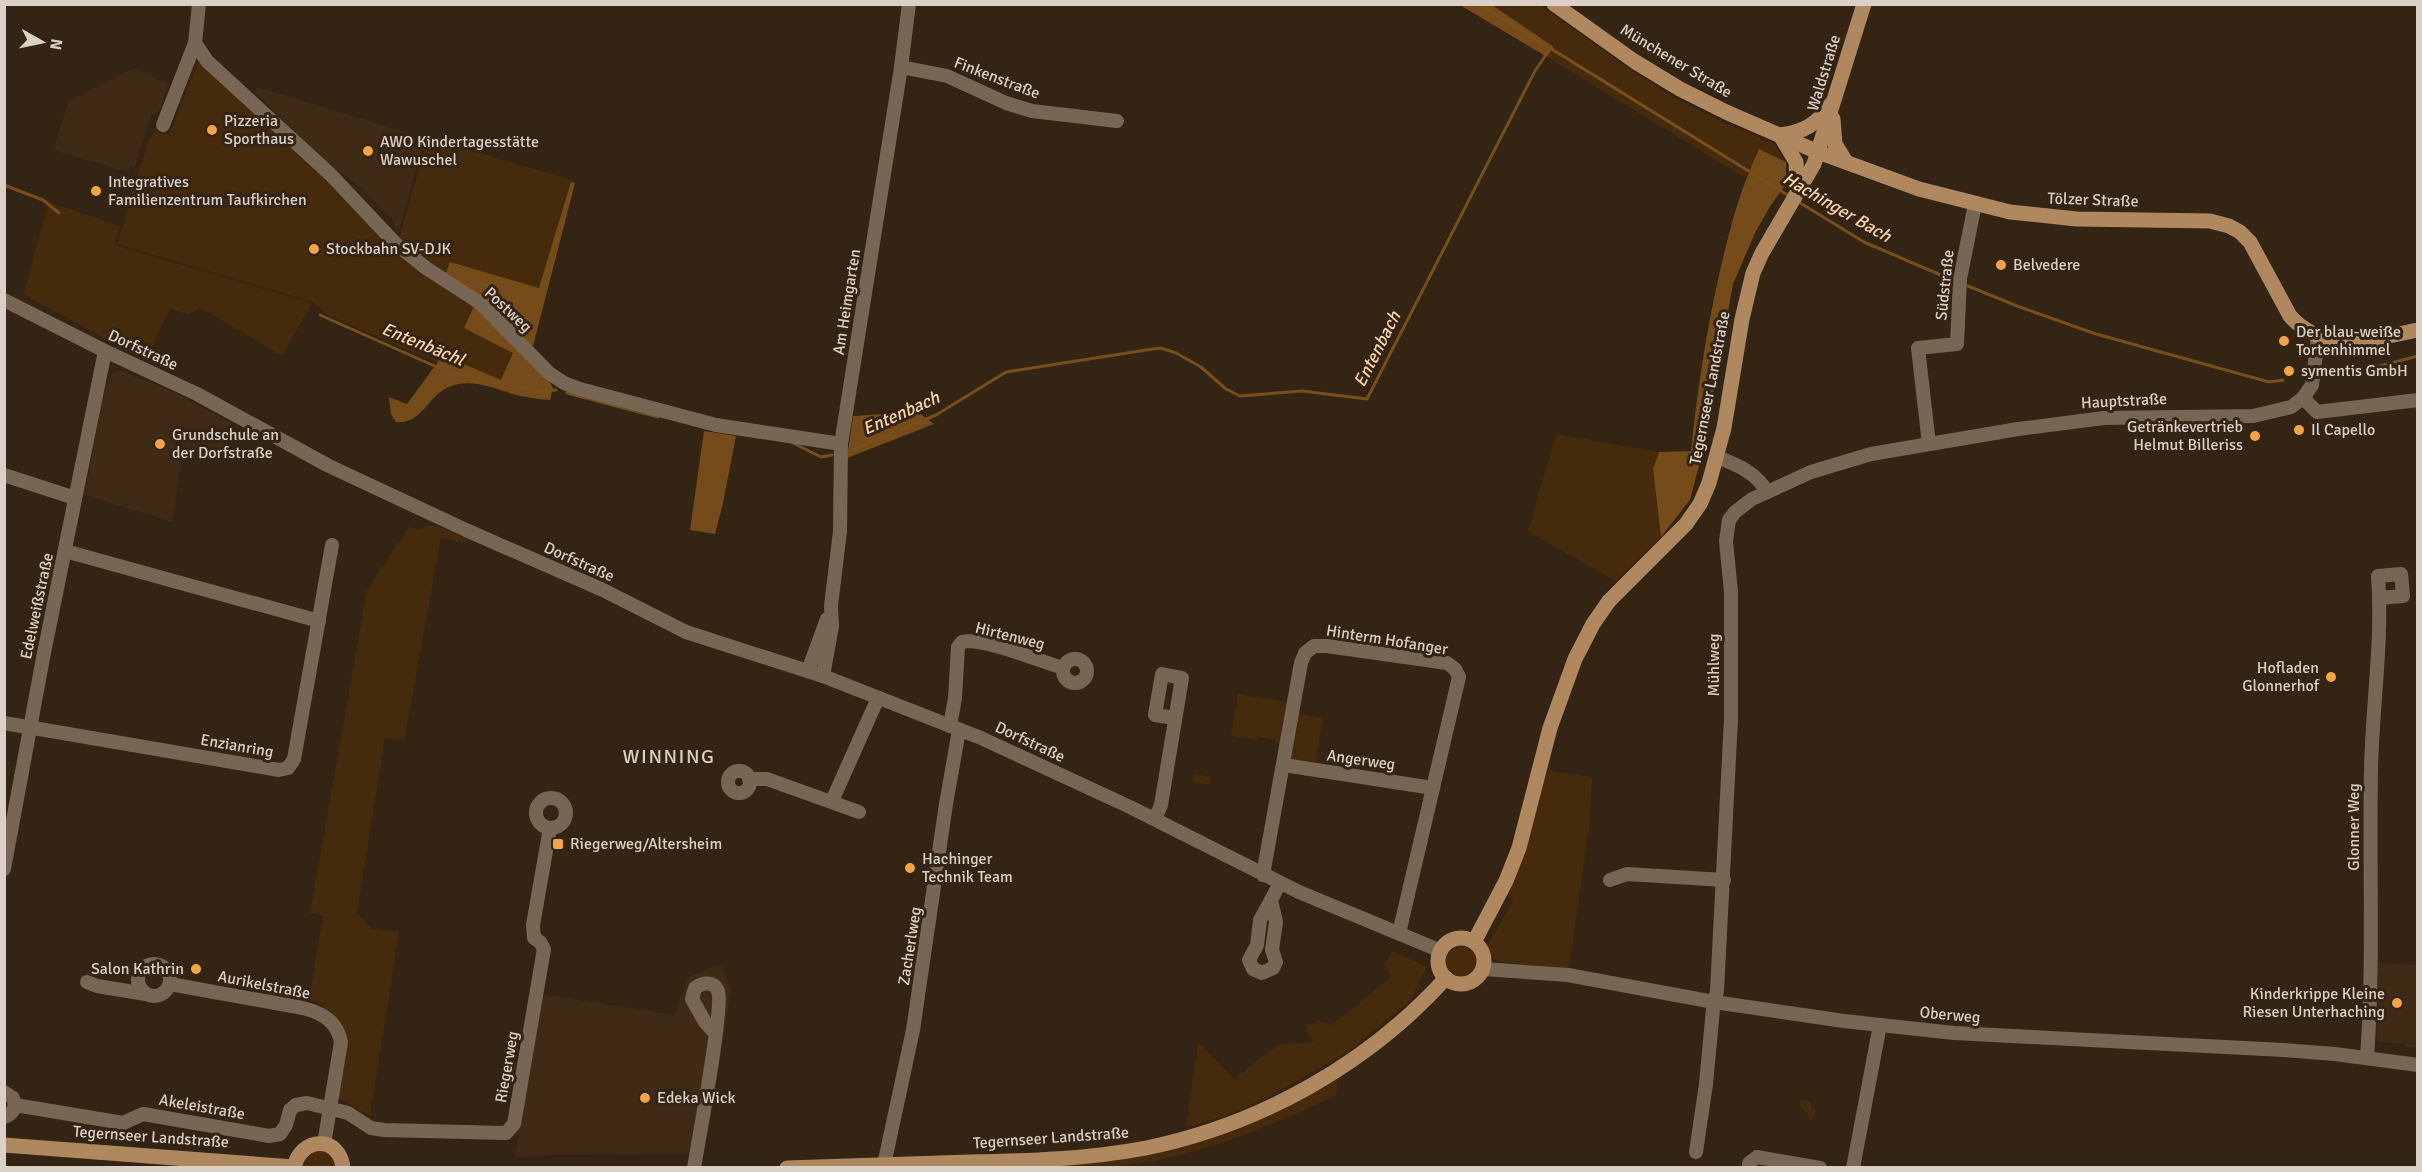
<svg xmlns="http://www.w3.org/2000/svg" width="2422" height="1172" font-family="Signika,sans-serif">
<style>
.built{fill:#3e2a15}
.green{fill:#452b0b}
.forest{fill:#744b19}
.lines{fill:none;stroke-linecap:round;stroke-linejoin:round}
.stream{stroke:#774e1c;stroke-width:3}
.minor{stroke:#776654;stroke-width:14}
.major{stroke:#af885f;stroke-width:15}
.poi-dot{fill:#f4a443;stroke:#332414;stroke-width:2}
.labels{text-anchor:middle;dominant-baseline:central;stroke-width:6;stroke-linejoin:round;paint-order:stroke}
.street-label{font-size:16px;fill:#dad0c6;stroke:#332414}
.poi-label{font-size:16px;fill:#dad0c6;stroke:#332414;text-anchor:start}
.water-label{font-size:18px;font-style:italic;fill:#fcd4ac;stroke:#332414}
.quarter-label{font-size:20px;letter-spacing:1.5px;fill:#dad0c6;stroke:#332414}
</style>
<rect width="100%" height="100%" fill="#332414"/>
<!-- built -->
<g class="built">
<path d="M134,68l34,16 -9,28 -8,3 -16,52 -5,-1 -2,6 -75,-22 16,-49z"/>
<path d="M257,87l168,51 -27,95 -6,-14 -31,-32 -33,-23 -73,-71z"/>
<path d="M121,371l53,21 56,30 -3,18 -7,16 -21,-9 -6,13 -11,-2 -10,64 -87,-27 18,-101 10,-22z"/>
<path d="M2378,963l39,2v83l-12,-1v-3l-28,-2z"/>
<path d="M721,964l10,25 -22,143 -5,15 -8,7 -147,1 -34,3 27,-164 132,21 14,-38z"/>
</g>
<!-- green -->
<g class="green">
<path d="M1492,5h48l91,65 44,28 49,25 49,20 13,19 -26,-13 -15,29 -198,-121 6,-10z"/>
<path d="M198,62l16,10 114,108 68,69 32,-111 145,42 -58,217 -185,-81 -17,-14 -196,-58 32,-105 6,-7 14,3z"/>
<path d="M49,202l71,24 -6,19 198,58 -30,53 -81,-48 -13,7 -18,-7 -23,50 -41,-19 -83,-45z"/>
<path d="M1556,434l103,18 -6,17 8,68 -46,44 -87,-50z"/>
<path d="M434,524l35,16 -3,3 -25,-5 -37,203 -19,-3 -28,175 14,15 28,4 -29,184 -33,-19 -1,-79 -11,-9 -3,-5 -13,-4 14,-84 -13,-3 57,-323 42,-63 10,2z"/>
<path d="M1238,694l51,8 -7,42 -7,-1v-3l-17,-3 -1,3 -26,-4z"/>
<path d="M1299,714l24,4 -8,48 -24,-4z"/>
<path d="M1545,770l47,7 -2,44 -21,148 -68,-7 -11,-5 -4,-9 27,-47 -3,-9 13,-32z"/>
<path d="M1194,774l17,3 -1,8 -17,-3z"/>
<circle cx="1461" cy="962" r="16"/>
<path d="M1392,951l35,16 -16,33 -62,51 -86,49 -41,17 -36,10 12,-85 36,37 45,-35 36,-2 -8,-8 -1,-9h5l7,-5 14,5 60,-49 -8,-10z"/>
<path d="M1338,1078l-2,17c-72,35 -146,65 -226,72 -41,4 -83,0 -124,1l130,-10z"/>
<path d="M1806,1099l5,5v4l5,1 -3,10h-4l-2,-4 2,-4 -3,1 -6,-6 1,-5z"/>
<path d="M317,1150l12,2 11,16 -39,-1 5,-11z"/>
</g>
<!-- forest -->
<g class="forest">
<path d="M1460,5h32l62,42 -7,10z"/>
<path d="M1759,149l27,13v22l-17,24 -14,25 -22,51 -30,166 -13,50 -29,37 -8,-68 6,-17 32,-1c6,-60 15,-117 28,-176 10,-44 21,-86 40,-126z"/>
<path d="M571,182l4,1 -43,167 -86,-77 4,-11 89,26z"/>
<path d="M474,306l75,75 4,7 -3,12c-7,-1 -16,-1 -23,-3 -27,-4 -51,-21 -78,-10 -21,8 -27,38 -53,35l-5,-8 -2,-17 18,7 33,-45 7,-2 54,23 12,-27 -49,-25z"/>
<path d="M918,412l16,12 -87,34 6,-42z"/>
<path d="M704,431l32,5 -13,67 -8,31 -25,-4z"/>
</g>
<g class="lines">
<!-- stream -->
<g class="stream">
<path d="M1479,4l310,192"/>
<path d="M4,185l39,15 16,13"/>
<path d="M1797,201l67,41 93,40"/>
<path d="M1963,284l54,22 79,28 173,48 14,-2"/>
<path d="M320,315l128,57 90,19 18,-1"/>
<path d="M2319,377l22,-1 77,-20"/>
<path d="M567,393l91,24"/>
<path d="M791,442l30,15 11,-2"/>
<path d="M852,450l84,-35 70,-43 140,-22 15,-2 15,5 25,14 25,22 14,7 62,-5 65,8 168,-328 16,-24"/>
</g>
<!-- minor -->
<g class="minor">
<path d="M199,4l-4,39 12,18 124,114 65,69 30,24 54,35 69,70 15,10 16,6 136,36 125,19"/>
<path d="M901,67l46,9 59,27 26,8 85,10"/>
<path d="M163,125l32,-82"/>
<path d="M4,300l101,51 92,43 132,72 137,64 137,60 83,42 137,44 158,62 149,69 169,85 142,59"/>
<path d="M2303,398l14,14 101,-12"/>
<path d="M1929,444l-11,-96 39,-4 3,-65 15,-75"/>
<path d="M1717,457c20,8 39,15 50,35"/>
<path d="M4,475l71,23"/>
<path d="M65,551l254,70"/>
<circle cx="1075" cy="671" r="12"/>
<path d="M808,671l19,-52"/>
<path d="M823,676l9,-50 -1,-20 9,-75 1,-87 60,-377 8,-63"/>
<path d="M4,723l275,47 9,-2 6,-9 38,-214"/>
<path d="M950,726l5,-28 3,-51 4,-5c20,-5 78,19 101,26"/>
<path d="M1284,765l149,23"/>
<circle cx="739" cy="782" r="11"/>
<path d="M749,779h18l92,33"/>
<circle cx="551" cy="813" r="15"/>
<path d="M832,801l46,-103"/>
<path d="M1155,819l6,-14 21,-127 -20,-4 -7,41 20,3"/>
<path d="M4,869l39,-211 62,-307"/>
<path d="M1263,875l38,-212 4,-10 9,-7h13l120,17 8,6 4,8 -60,256"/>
<path d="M1610,880l17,-6 97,6"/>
<path d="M1271,900l-11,20 -3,25 -8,15 4,9 9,4 11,-5 3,-6 -4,-12 4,-28 -5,-22 9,-17"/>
<circle cx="154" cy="980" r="16"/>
<path d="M1483,969l85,6 146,27 130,19 110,12 329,17 52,4 83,11"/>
<path d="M87,982l10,4 49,8"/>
<path d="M170,984l133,24c19,5 34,13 38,34l-17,102"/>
<path d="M2367,1058c7,-96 2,-191 4,-287 1,-65 12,-130 7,-195l23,-2 2,22 -24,2"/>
<path d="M4,1092l9,6c4,9 0,16 -9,19"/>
<path d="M15,1105l108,18 20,-9 126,22 11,-2 6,-9 4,-15 6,-5 11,-2 41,10 23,15 13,2 122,3 8,-9 30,-175 -4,-7 -6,-4 -1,-13 17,-97"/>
<path d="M1696,1152l10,-68 7,-75 4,-18 14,-272v-127l-5,-51 3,-21 6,-8 17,-13 59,-27 60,-18 147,-25 86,-11 149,-2 38,-9 12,-9 9,-13 6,-47"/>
<path d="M884,1165l29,-135 33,-226 13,-74"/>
<path d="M694,1168c4,-25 30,-163 24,-177 -4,-10 -15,-9 -23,-3l-3,11 13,23 10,11"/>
<path d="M1749,1168v-5l8,-6 63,11"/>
<path d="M1853,1168l27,-143"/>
</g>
<!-- major -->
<g class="major">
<path d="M1554,4l80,57 46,28 46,23 92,40 101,37 91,23 67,7 133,2 19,5 11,6 10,10 40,74c35,39 82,23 128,14"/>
<path d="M1833,119l2,25 11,18"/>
<path d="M1780,135c24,-3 36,-10 51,-31"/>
<path d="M1780,135l16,27 2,30"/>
<circle cx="1461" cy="961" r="23"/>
<path d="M1474,942l32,-61 13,-33 31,-120 25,-69 18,-35 16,-23 77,-77 14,-20 9,-21 15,-55 18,-109 11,-46 9,-20 52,-89 50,-160"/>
<path d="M4,1145l290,22"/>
<path d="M294,1168c6,-32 46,-33 49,0"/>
<path d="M787,1168c61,-2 122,-4 183,-6 59,-1 118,-3 176,-14 114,-23 222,-84 300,-170"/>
</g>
</g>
<!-- markers -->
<g class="poi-dot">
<circle cx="212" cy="130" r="6"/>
<circle cx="368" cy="151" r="6"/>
<circle cx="96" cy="191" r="6"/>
<circle cx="314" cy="249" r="6"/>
<circle cx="2001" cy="265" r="6"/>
<circle cx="2284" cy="341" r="6"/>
<circle cx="2289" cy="371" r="6"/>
<circle cx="2299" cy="430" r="6"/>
<circle cx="2255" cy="436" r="6"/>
<circle cx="160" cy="444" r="6"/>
<circle cx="2331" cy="677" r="6"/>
<rect x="552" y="838" width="12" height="12" rx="3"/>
<circle cx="910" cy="868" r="6"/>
<circle cx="196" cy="969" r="6"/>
<circle cx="2397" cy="1003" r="6"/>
<circle cx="645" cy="1098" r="6"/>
</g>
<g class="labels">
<!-- street labels -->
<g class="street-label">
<text transform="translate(1676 61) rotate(31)">Münchener Straße</text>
<text transform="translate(1824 73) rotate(-73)">Waldstraße</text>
<text transform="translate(997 78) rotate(21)">Finkenstraße</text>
<text transform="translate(2093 200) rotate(2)">Tölzer Straße</text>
<text transform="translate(1945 285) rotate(-84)">Südstraße</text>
<text transform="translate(847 302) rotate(-81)">Am Heimgarten</text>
<text transform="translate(508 310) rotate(43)">Postweg</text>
<text transform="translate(143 350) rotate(25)">Dorfstraße</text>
<text transform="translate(1710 388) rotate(-79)">Tegernseer Landstraße</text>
<text transform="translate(2124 401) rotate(-3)">Hauptstraße</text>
<text transform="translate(579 562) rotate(24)">Dorfstraße</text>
<text transform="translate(37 606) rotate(-78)">Edelweißstraße</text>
<text transform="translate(1010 636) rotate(14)">Hirtenweg</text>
<text transform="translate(1387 640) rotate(9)">Hinterm Hofanger</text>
<text transform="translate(1714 665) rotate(-90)">Mühlweg</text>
<text transform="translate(1030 742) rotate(25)">Dorfstraße</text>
<text transform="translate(237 746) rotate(10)">Enzianring</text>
<text transform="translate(1361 760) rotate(8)">Angerweg</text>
<text transform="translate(2354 827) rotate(-90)">Glonner Weg</text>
<text transform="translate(910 946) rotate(-81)">Zacherlweg</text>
<text transform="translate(264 985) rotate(11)">Aurikelstraße</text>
<text transform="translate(1950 1015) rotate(5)">Oberweg</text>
<text transform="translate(507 1067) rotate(-80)">Riegerweg</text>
<text transform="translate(202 1107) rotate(10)">Akeleistraße</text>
<text transform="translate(151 1137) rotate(4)">Tegernseer Landstraße</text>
<text transform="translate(1051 1138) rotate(-4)">Tegernseer Landstraße</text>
</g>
<!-- poi labels -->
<g class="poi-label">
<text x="224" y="121">Pizzeria<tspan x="224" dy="18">Sporthaus</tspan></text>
<text x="380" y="142">AWO Kindertagesstätte<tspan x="380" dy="18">Wawuschel</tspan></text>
<text x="108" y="182">Integratives<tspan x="108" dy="18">Familienzentrum Taufkirchen</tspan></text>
<text x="326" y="249">Stockbahn SV-DJK</text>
<text x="2013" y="265">Belvedere</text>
<text x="2296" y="332">Der blau-weiße<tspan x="2296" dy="18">Tortenhimmel</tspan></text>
<text x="2301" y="371">symentis GmbH</text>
<text x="2243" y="427" text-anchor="end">Getränkevertrieb<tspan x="2243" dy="18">Helmut Billeriss</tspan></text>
<text x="2311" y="430">Il Capello</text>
<text x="172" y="435">Grundschule an<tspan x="172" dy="18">der Dorfstraße</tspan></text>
<text x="2319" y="668" text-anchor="end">Hofladen<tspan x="2319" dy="18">Glonnerhof</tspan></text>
<text x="570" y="844">Riegerweg/Altersheim</text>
<text x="922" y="859">Hachinger<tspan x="922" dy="18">Technik Team</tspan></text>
<text x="184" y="969" text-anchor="end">Salon Kathrin</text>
<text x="2385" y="994" text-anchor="end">Kinderkrippe Kleine<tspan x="2385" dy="18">Riesen Unterhaching</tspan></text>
<text x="657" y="1098">Edeka Wick</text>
</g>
<!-- water labels -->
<g class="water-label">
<text transform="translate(1837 207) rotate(30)">Hachinger Bach</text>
<text transform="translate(423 344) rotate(22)">Entenbächl</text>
<text transform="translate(1377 349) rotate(-63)">Entenbach</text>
<text transform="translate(901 413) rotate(-24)">Entenbach</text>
</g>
<!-- quarter labels -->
<g class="quarter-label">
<text x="669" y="756">WINNING</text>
</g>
</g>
<!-- border -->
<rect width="2422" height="1172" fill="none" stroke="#dad0c6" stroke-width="12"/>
<!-- north arrow -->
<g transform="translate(42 42) rotate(99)" stroke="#332414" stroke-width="4.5" paint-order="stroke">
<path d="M0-4.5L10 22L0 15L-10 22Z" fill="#dad0c6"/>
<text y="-9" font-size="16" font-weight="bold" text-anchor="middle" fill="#dad0c6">N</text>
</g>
</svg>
